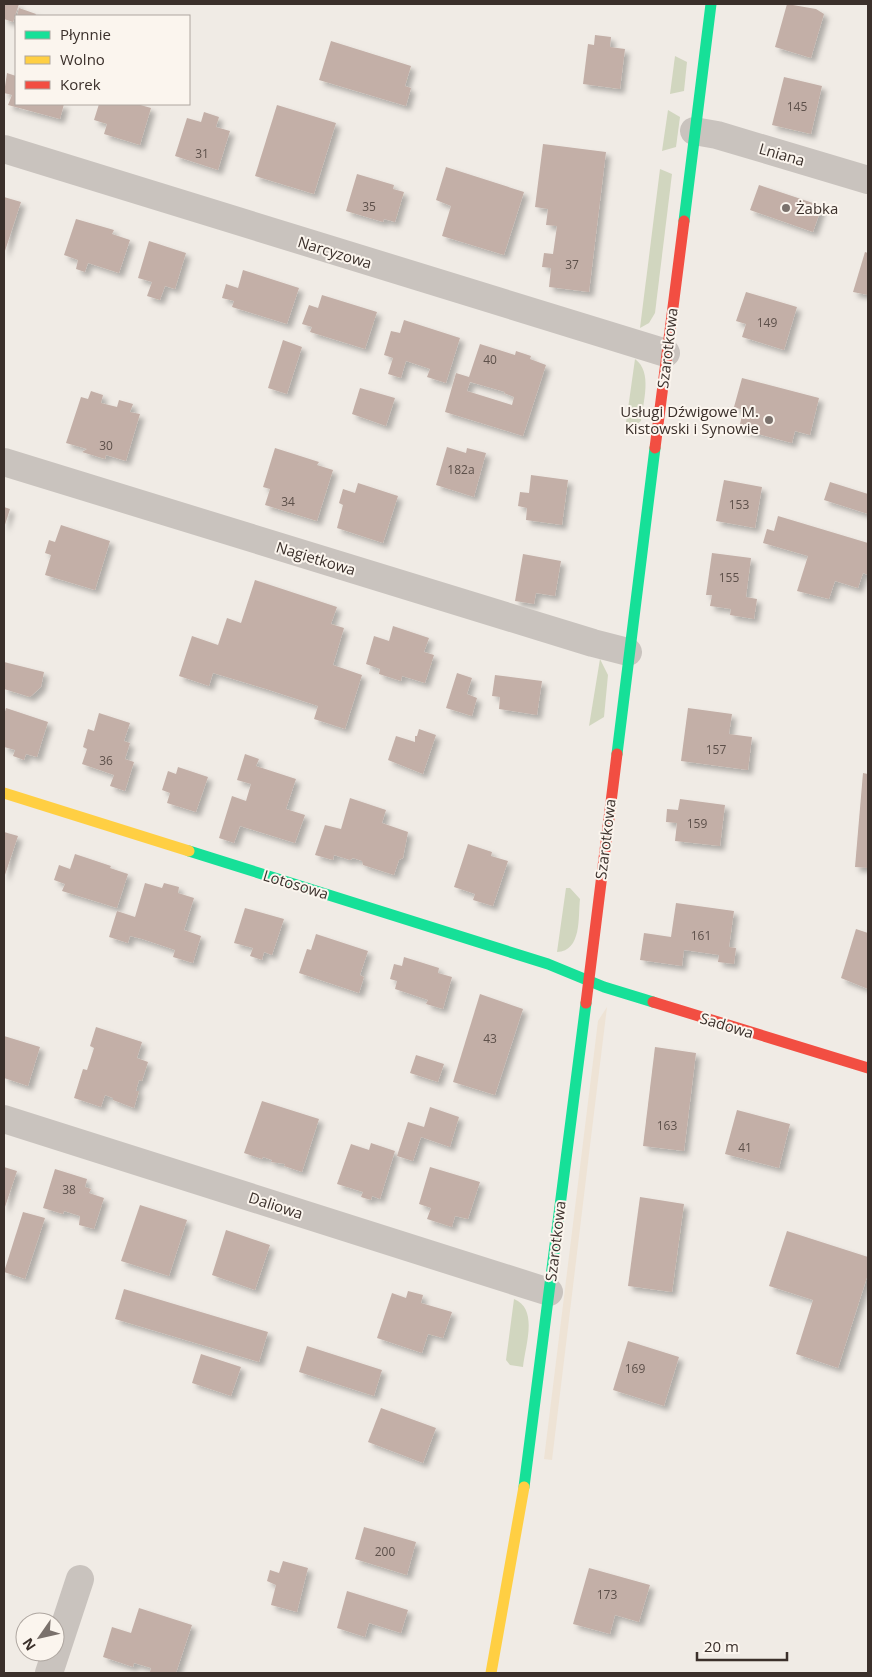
<svg xmlns="http://www.w3.org/2000/svg" width="872" height="1677" font-family="'Open Sans',sans-serif">
<style>
.green{fill:#d1d6bf}
.plaza{fill:#eee3d5}
.building{fill:#c3afa7;fill-rule:evenodd;filter:url(#shadow)}
.lines{fill:none;stroke-linecap:round;stroke-linejoin:round}
.street{stroke:#c9c3be;stroke-width:28}
.fast{stroke:#16e098;stroke-width:11}
.slow{stroke:#ffcf43;stroke-width:11}
.jam{stroke:#f24e42;stroke-width:11}
.poi-dot{fill:#7a716c;stroke:#fbf5ee;stroke-width:2}
.labels{text-anchor:middle;dominant-baseline:central;stroke-width:4;stroke-linejoin:round;paint-order:stroke}
.number-label{font-size:12px;fill:#5d504a}
.street-label{font-size:15px;fill:#3b302b;stroke:#fbf5ee}
.poi-label{font-size:15px;fill:#3b302b;stroke:#fbf5ee;text-anchor:start}
</style>
<defs>
<filter id="shadow"><feDropShadow dx="4.5" dy="4.5" stdDeviation="2.5" flood-color="#0004"/></filter>
</defs>
<rect width="100%" height="100%" fill="#f0ebe5"/>
<!-- green -->
<g class="green">
<path d="M675,56l12,6 -3,29 -14,3z"/>
<path d="M668,110l12,7 -4,30 -14,4z"/>
<path d="M660,169l12,5 -17,139 -6,10 -9,5z"/>
<path d="M635,359c18,13 8,43 6,62l-13,10 -3,-1z"/>
<path d="M600,659l8,16 -4,42 -15,9z"/>
<path d="M566,888h4l10,11c-2,18 2,52 -23,53z"/>
<path d="M514,1299c25,10 11,47 9,68l-13,-2 -4,-5z"/>
</g>
<!-- plaza -->
<path class="plaza" d="M607,1007l-18,147 -37,306 -8,-1 54,-438z"/>
<!-- building -->
<g class="building">
<path d="M4,4h15l-6,18 -9,-3z"/>
<path d="M787,4l29,5 8,5 -13,44 -36,-11z"/>
<path d="M19,8l17,6 -1,2h-18z"/>
<path d="M595,35l16,2 -1,10 15,2 -5,40 -37,-5 5,-40 6,1z"/>
<path d="M331,41l80,25 -6,20 6,2 -5,18 -87,-26z"/>
<path d="M7,73l9,3v28h48l-4,15 -52,-14 4,-10 -8,-2z"/>
<path d="M784,77l38,9 -11,48 -39,-9z"/>
<path d="M99,104h38l14,4 -11,37 -36,-11 3,-10 -13,-4z"/>
<path d="M277,105l59,18 -22,71 -59,-18z"/>
<path d="M204,112l15,5 -3,10 14,4 -12,39 -43,-14 12,-38 14,4z"/>
<path d="M543,144l63,8 -17,140 -40,-5 2,-19 -9,-1 2,-14 9,1 4,-28 -11,-1 2,-16 -13,-2z"/>
<path d="M446,167l78,25 -20,63 -62,-19 9,-30 -15,-6z"/>
<path d="M357,174l37,11 -1,4 11,3 -9,30 -11,-3 -1,3 -37,-11z"/>
<path d="M759,185l63,21 -9,26 -63,-22z"/>
<path d="M4,197l17,5 -17,52z"/>
<path d="M76,219l38,11 -2,4 18,6 -11,33 -31,-10 -3,9 -9,-3 2,-9 -14,-5z"/>
<path d="M149,241l37,12 -11,36 -10,-3 -5,14 -13,-4 5,-14 -14,-4z"/>
<path d="M865,252l3,1v42l-15,-3z"/>
<path d="M243,270l56,18 -12,36 -55,-17 2,-6 -12,-3 4,-14 12,4z"/>
<path d="M746,292l51,15 -13,43 -42,-13 4,-13 -10,-3z"/>
<path d="M322,295l55,17 -12,37 -55,-17 2,-5 -10,-3 7,-19 9,3z"/>
<path d="M404,320l56,18 -14,45 -19,-6 3,-8 -24,-8 -5,17 -13,-4 5,-16 -9,-3 7,-24 9,2z"/>
<path d="M283,340l19,7 -15,47 -19,-6z"/>
<path d="M480,344l35,11 1,-4 15,5 -1,3 16,6 -23,71 -78,-24 11,-39 13,4zM470,382l35,10 -1,1 10,4 -2,8 -45,-14z"/>
<path d="M742,378l77,20 -9,37 -15,-4 -3,12 -53,-14 4,-19 -9,-3z"/>
<path d="M360,388l35,10 -9,28 -34,-12z"/>
<path d="M91,391l12,4 -2,8 16,4 2,-7 14,4 -3,8 10,2 -14,47 -20,-6 -1,4 -23,-7 5,-3 -21,-6 15,-46 7,2z"/>
<path d="M447,447l19,6 1,-5 19,5 -12,44 -38,-12z"/>
<path d="M275,448l44,14 -2,3 16,5 -16,51 -52,-16 5,-16 -7,-2z"/>
<path d="M531,475l37,5 -6,45 -36,-5 1,-12 -9,-2 2,-14 9,1z"/>
<path d="M724,480l38,7 -7,41 -39,-7z"/>
<path d="M830,482l38,12v20l-44,-14z"/>
<path d="M358,483l40,13 -15,47 -46,-15 6,-23 -4,-2 4,-14 12,4z"/>
<path d="M4,507l6,2 -6,19z"/>
<path d="M778,516l90,27v32l-5,-2 -5,15 -23,-7 -6,18 -32,-8 11,-35 -45,-13 4,-14 7,2z"/>
<path d="M61,525l49,16 -15,49 -50,-15 6,-20 -6,-2 4,-13 6,2z"/>
<path d="M712,553l39,5 -5,39 11,2 -3,20 -24,-4 1,-6 -21,-3 2,-11h-6z"/>
<path d="M523,554l38,7 -6,35 -19,-3 -2,11 -19,-3z"/>
<path d="M255,580l82,27 -6,17 13,4 -11,37 29,10 -17,54 -31,-10 4,-13 -52,-17 -53,-16 -4,13 -30,-10 13,-40 26,9 9,-27 14,5z"/>
<path d="M393,626l36,12 -5,14 10,3 -9,28 -23,-7 -1,5 -22,-7 1,-5 -14,-5 8,-28 15,5z"/>
<path d="M4,662l40,10 -3,15 -11,10 -26,-8z"/>
<path d="M457,673l15,5 -5,16 10,4 -5,18 -26,-8z"/>
<path d="M495,675l47,6 -5,34 -38,-6 1,-12 -8,-1z"/>
<path d="M6,708l42,14 -11,35 -11,-3 -2,6 -11,-4 2,-6 -11,-3v-32z"/>
<path d="M688,708l44,6 -3,20 23,3 -4,33 -67,-9z"/>
<path d="M99,713l31,10 -6,18 6,2 -5,16 9,3 -9,29 -15,-5 4,-11 -32,-11 5,-15 -4,-2 5,-18 6,2z"/>
<path d="M419,729l17,6 -13,39 -35,-14 8,-24 19,6v-6h2z"/>
<path d="M245,754l14,5 -3,7 40,13 -10,30 19,6 -10,28 -55,-17 -6,17 -15,-5 13,-42 14,5 5,-17 -14,-4z"/>
<path d="M178,767l30,10 -12,35 -29,-9 3,-10 -8,-3 6,-19 8,3z"/>
<path d="M863,773l5,1v94l-13,-1z"/>
<path d="M350,798l36,12 -4,13 26,9 -5,26 -4,2 -5,15 -31,-10 -1,-4 -9,-3 -3,2 -16,-5 -1,5 -18,-5 10,-30 16,4z"/>
<path d="M680,799l45,6 -5,41 -45,-5 2,-18 -11,-1 1,-13 11,1z"/>
<path d="M4,832l14,4 -14,42z"/>
<path d="M468,844l24,8 -1,4 17,5 -15,45 -20,-6 2,-6 -21,-7z"/>
<path d="M75,854l36,12 -1,2 18,6 -11,34 -55,-17 3,-7 -11,-4 5,-15 11,4z"/>
<path d="M145,883l17,5 2,-5 15,4 -1,6 16,5 -10,32 17,6 -8,27 -20,-6 2,-7 -33,-11 -12,-3 -2,7 -19,-6 8,-26 18,6z"/>
<path d="M676,903l58,8 -5,36 7,1 -2,16 -16,-2 1,-7 -35,-5 -2,16 -42,-6 4,-27 27,4z"/>
<path d="M245,908l39,11 -12,36 -8,-3 -2,8 -12,-4 3,-8 -19,-5z"/>
<path d="M856,929l12,4v56l-27,-11z"/>
<path d="M316,934l52,17 -8,24 4,2 -5,16 -60,-20 8,-24 4,1z"/>
<path d="M404,957l35,11 -1,5 14,4 -9,32 -17,-5 2,-4 -33,-11 2,-8 -7,-2 4,-15 8,2z"/>
<path d="M480,994l43,15 -28,86 -42,-13z"/>
<path d="M96,1027l46,15 -5,16 11,4 -6,19 -3,-1 -3,11h3l-5,17 -21,-8v-2l-8,-3 -4,12 -27,-9 9,-29 4,1 7,-22 -4,-2z"/>
<path d="M4,1036l36,11 -12,39 -24,-8z"/>
<path d="M655,1047l41,6 -12,98 -41,-5z"/>
<path d="M416,1055l28,9 -6,18 -28,-9z"/>
<path d="M262,1101l57,18 -17,53 -18,-6 1,-2 -14,-2 1,-2 -9,-3 -1,2 -18,-6z"/>
<path d="M430,1107l29,10 -9,30 -29,-10 -8,24 -16,-5 11,-34 16,5z"/>
<path d="M737,1110l53,14 -11,44 -54,-14z"/>
<path d="M371,1143l24,8 -15,48 -8,-3 -1,4 -10,-3 2,-5 -26,-8 14,-40 18,6z"/>
<path d="M4,1167l13,4 -13,39z"/>
<path d="M430,1167l50,15 -12,37 -13,-3 -3,11 -25,-8 4,-11 -12,-4z"/>
<path d="M55,1169l32,10 -2,8 6,2 -2,4 15,5 -10,31 -15,-4 1,-9 -16,-5 -1,3 -20,-6z"/>
<path d="M640,1197l44,7 -12,88 -44,-6z"/>
<path d="M140,1205l47,15 -18,56 -48,-15z"/>
<path d="M23,1212l22,6 -20,61 -21,-7z"/>
<path d="M226,1230l44,15 -15,45 -43,-15z"/>
<path d="M787,1231l81,26v17l-30,94 -42,-14 17,-54 -44,-14z"/>
<path d="M124,1289l144,43 -9,30 -144,-43z"/>
<path d="M408,1291l15,4 -2,8 31,9 -9,26 -15,-4 -6,19 -45,-15 15,-45 14,5z"/>
<path d="M628,1341l51,16 -15,49 -51,-16z"/>
<path d="M307,1346l75,24 -8,26 -75,-24z"/>
<path d="M201,1354l40,13 -10,29 -39,-13z"/>
<path d="M381,1408l55,20 -13,35 -55,-21z"/>
<path d="M364,1527l52,15 -9,33 -52,-16z"/>
<path d="M283,1561l25,7 -11,44 -26,-7 5,-20 -9,-4 3,-11 9,3z"/>
<path d="M589,1568l61,17 -11,37 -24,-7 -5,19 -37,-10z"/>
<path d="M347,1591l61,19 -7,23 -32,-10 -4,14 -28,-9z"/>
<path d="M139,1608l53,17 -16,48h-24l-2,-1 1,-4 -17,-5 -1,4 -30,-10 9,-30 19,6z"/>
</g>
<g class="lines">
<!-- street -->
<g class="street">
<path d="M694,131l23,4 151,45"/>
<path d="M4,149l662,204"/>
<path d="M4,462l589,181 35,9"/>
<path d="M4,1119l545,173"/>
<path d="M49,1673l31,-94"/>
</g>
<!-- fast -->
<g class="fast">
<path d="M684,221l27,-217"/>
<path d="M617,754l38,-306"/>
<path d="M189,851l359,113 56,23 49,15"/>
<path d="M524,1487l62,-484"/>
</g>
<!-- slow -->
<g class="slow">
<path d="M4,793l185,58"/>
<path d="M491,1673l33,-186"/>
</g>
<!-- jam -->
<g class="jam">
<path d="M655,448l29,-227"/>
<path d="M653,1002l215,66"/>
<path d="M586,1003l31,-249"/>
</g>
</g>
<!-- markers -->
<g class="poi-dot">
<circle cx="786" cy="208" r="5"/>
<circle cx="769" cy="420" r="5"/>
</g>
<g class="labels">
<!-- number labels -->
<g class="number-label">
<text x="797" y="106">145</text>
<text x="202" y="153">31</text>
<text x="369" y="206">35</text>
<text x="572" y="264">37</text>
<text x="767" y="322">149</text>
<text x="490" y="359">40</text>
<text x="106" y="445">30</text>
<text x="461" y="469">182a</text>
<text x="288" y="501">34</text>
<text x="739" y="504">153</text>
<text x="729" y="577">155</text>
<text x="716" y="749">157</text>
<text x="106" y="760">36</text>
<text x="697" y="823">159</text>
<text x="701" y="935">161</text>
<text x="490" y="1038">43</text>
<text x="667" y="1125">163</text>
<text x="745" y="1147">41</text>
<text x="69" y="1189">38</text>
<text x="635" y="1368">169</text>
<text x="385" y="1551">200</text>
<text x="607" y="1594">173</text>
</g>
<!-- street labels -->
<g class="street-label">
<text transform="translate(782 154) rotate(16)">Lniana</text>
<text transform="translate(335 252) rotate(17)">Narcyzowa</text>
<text transform="translate(667 348) rotate(-83)">Szarotkowa</text>
<text transform="translate(316 558) rotate(17)">Nagietkowa</text>
<text transform="translate(605 839) rotate(-83)">Szarotkowa</text>
<text transform="translate(296 884) rotate(17)">Lotosowa</text>
<text transform="translate(727 1025) rotate(17)">Sadowa</text>
<text transform="translate(276 1205) rotate(18)">Daliowa</text>
<text transform="translate(555 1241) rotate(-83)">Szarotkowa</text>
</g>
<!-- poi labels -->
<g class="poi-label">
<text x="796" y="208">Żabka</text>
<text x="759" y="411" text-anchor="end">Usługi Dźwigowe M.<tspan x="759" dy="17">Kistowski i Synowie</tspan></text>
</g>
</g>
<!-- border -->
<rect width="872" height="1677" fill="none" stroke="#3b302b" stroke-width="10"/>
<!-- legend -->
<rect x="15" y="15" width="175" height="90" fill="#fbf5ee" stroke="#aea6a0"/>
<rect x="25" y="31" width="25" height="8" fill="#16e098" stroke="#aea6a0"/>
<text x="60" y="40" font-size="15" fill="#3b302b">Płynnie</text>
<rect x="25" y="56" width="25" height="8" fill="#ffcf43" stroke="#aea6a0"/>
<text x="60" y="65" font-size="15" fill="#3b302b">Wolno</text>
<rect x="25" y="81" width="25" height="8" fill="#f24e42" stroke="#aea6a0"/>
<text x="60" y="90" font-size="15" fill="#3b302b">Korek</text>
<!-- north arrow -->
<g transform="translate(40 1637) rotate(236)"><circle r="24" fill="#fbf5ee" stroke="#aea6a0"/>
<path d="M0-4L9 19L0 12L-9 19Z" fill="#7a716c"/>
<text y="-8" font-size="14" font-weight="bold" text-anchor="middle" fill="#3b302b">N</text>
</g>
<!-- scale -->
<path d="M697 1652v8h90v-8" fill="none" stroke="#3b302b" stroke-width="2.5"/>
<text x="704" y="1652" font-size="15" fill="#3b302b" stroke="#fbf5ee" stroke-width="4" paint-order="stroke">20 m</text>
</svg>
